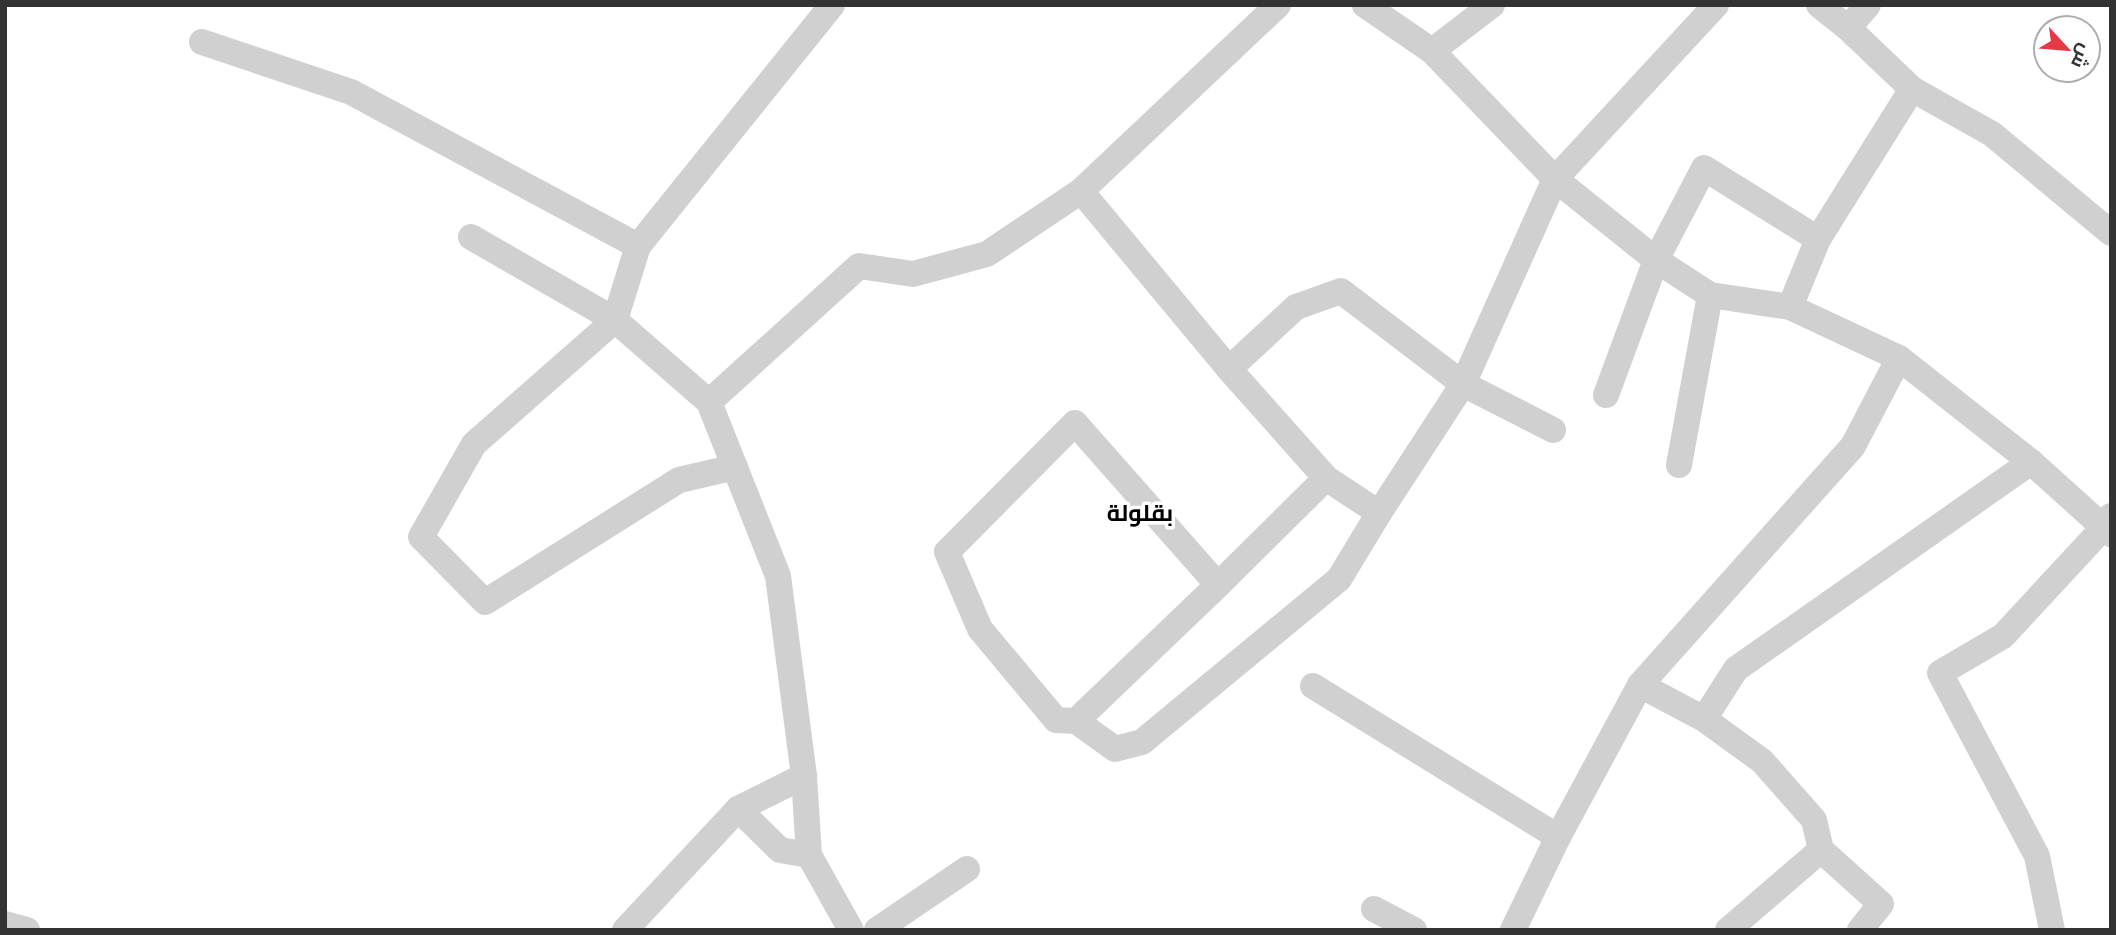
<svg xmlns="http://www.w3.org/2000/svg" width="2116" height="935" font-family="Lato,Cairo,sans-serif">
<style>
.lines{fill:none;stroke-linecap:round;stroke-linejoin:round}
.street{stroke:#d0d0d0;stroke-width:26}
.labels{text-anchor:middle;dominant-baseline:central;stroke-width:7;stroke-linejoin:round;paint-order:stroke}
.quarter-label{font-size:23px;font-weight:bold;fill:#000;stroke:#fff}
</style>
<rect width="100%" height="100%" fill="#fff"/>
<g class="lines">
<!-- street -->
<g class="street">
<path d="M1365,5l67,46 123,128 101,81 54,35 80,12 109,51 132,104 80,72"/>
<path d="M1819,5l29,23 64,61 80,45 119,99"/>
<path d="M1848,28l20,-23"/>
<path d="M202,42l149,50 287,154"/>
<path d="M1432,51l60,-46"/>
<path d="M1081,191l148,178 97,109 53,35"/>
<path d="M471,237l144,83 94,82 69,174 26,200 5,79 42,75"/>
<path d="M1790,307l28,-68 94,-150"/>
<path d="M1229,369l67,-62 45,-16 122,93 90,46"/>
<path d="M1606,395l50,-135 48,-92 114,71"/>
<path d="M709,402l150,-136 54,8 74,-20 94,-63 197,-186"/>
<path d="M1679,465l31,-170"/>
<path d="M735,467l-56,13 -194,122 -64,-65 53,-93 141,-124 23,-74 194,-241"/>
<path d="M1218,585l-143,-162 -128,129 33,77 76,91 20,1 39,28 27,-7 197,-163 40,-66 84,-129 92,-205 161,-174"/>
<path d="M1640,685l64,34 58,42 52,59 7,30 60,54 -21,26"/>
<path d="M1313,686l245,151"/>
<path d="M1704,719l32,-50 295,-207"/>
<path d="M1076,721l142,-136 108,-107"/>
<path d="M738,809l42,41 29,5"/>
<path d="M1374,909l40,21"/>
<path d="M5,924l22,6"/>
<path d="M625,930l113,-121 66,-33"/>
<path d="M877,930l90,-61"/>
<path d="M1513,930l45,-93 82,-152 213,-239 46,-88"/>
<path d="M1728,930l93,-80"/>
<path d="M2052,930l-15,-74 -97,-183 63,-37 101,-109 7,-11"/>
</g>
</g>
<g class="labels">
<!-- quarter labels -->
<g class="quarter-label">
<text x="1140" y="512">بقلولة</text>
</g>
</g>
<!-- border -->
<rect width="2116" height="935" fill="none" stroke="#333333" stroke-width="14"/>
<!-- north arrow -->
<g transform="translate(2067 49) rotate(116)"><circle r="33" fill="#ffffff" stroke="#adadad" stroke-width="2"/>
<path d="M0-5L12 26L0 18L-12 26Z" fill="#e63946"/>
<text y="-10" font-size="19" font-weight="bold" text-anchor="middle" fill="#333333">ش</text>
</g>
</svg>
